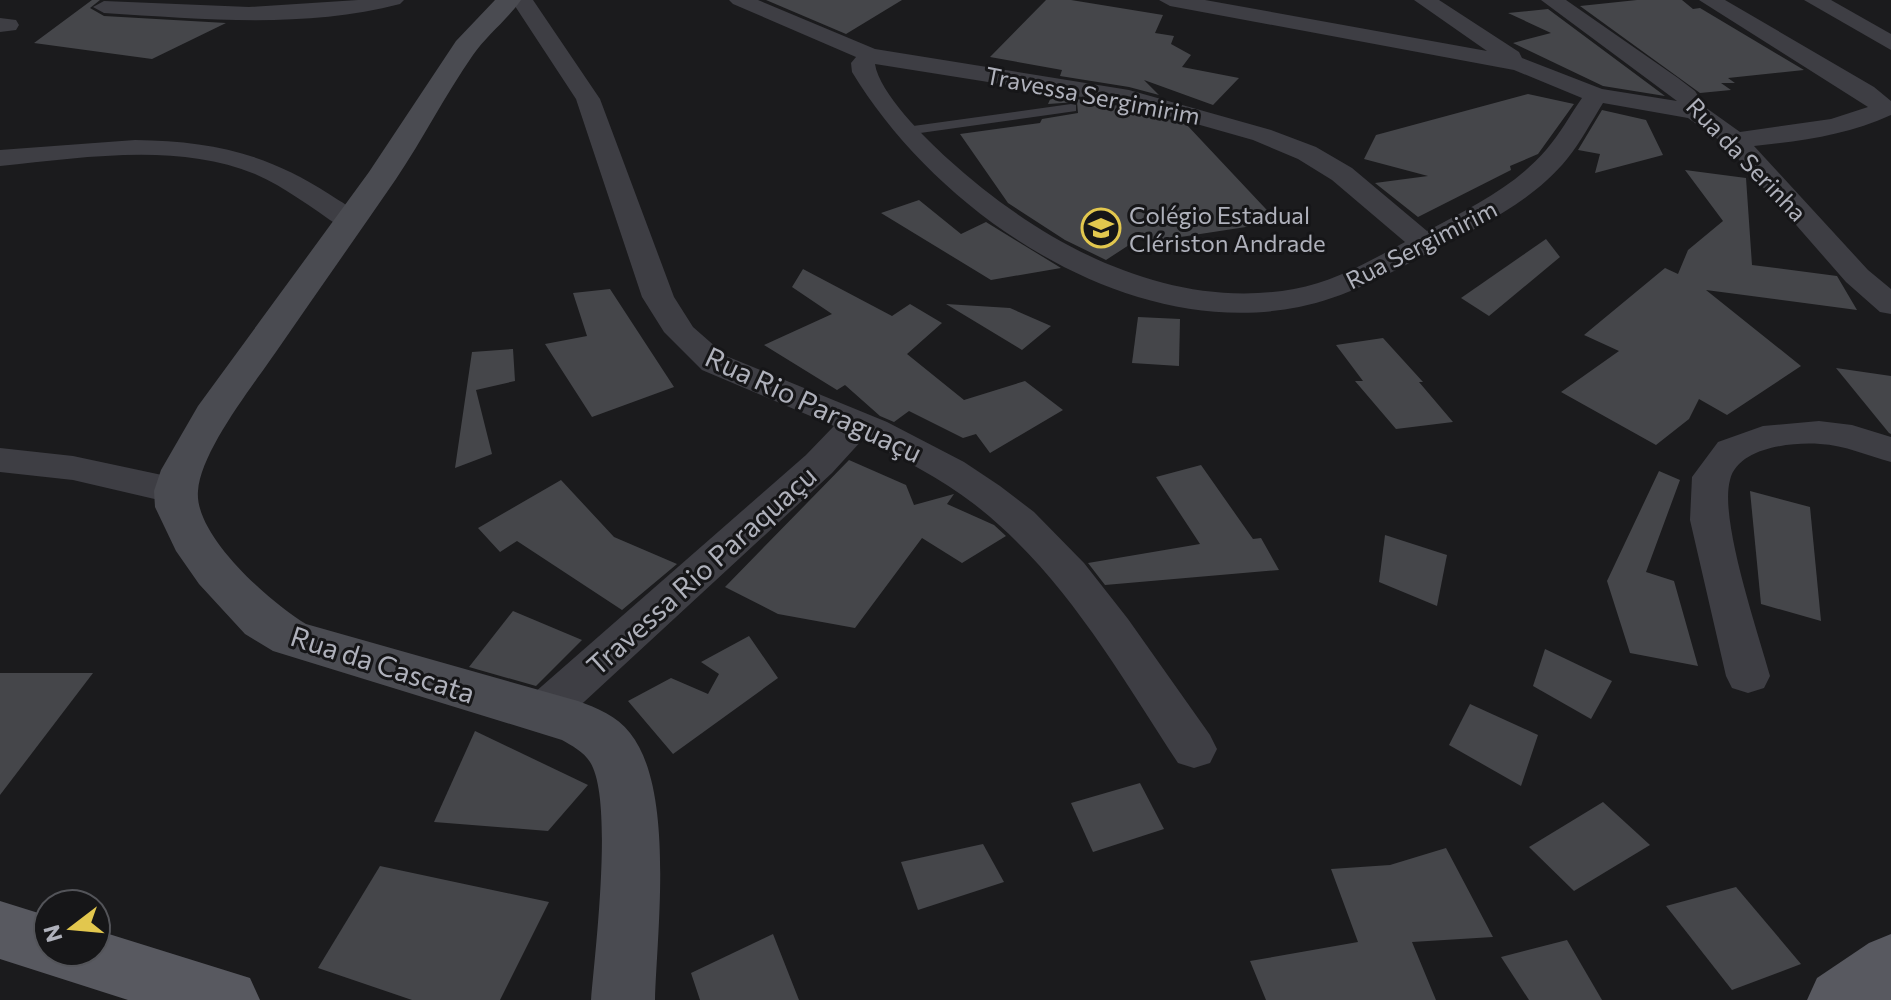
<svg xmlns="http://www.w3.org/2000/svg" width="1891" height="1000" font-family="Commissioner,sans-serif">
<style>
.building{fill:#45464a}
.lines{fill:none;stroke-linecap:round;stroke-linejoin:round}
.service{fill:#3e3e44;fill-rule:evenodd}
.minor{fill:#3e3e44;fill-rule:evenodd}
.secondary{fill:#4a4b51;fill-rule:evenodd}
.primary{fill:#585960;fill-rule:evenodd}
.labels{text-anchor:middle;dominant-baseline:central;stroke-width:6;stroke-linejoin:round;paint-order:stroke}
.far-street-label{font-size:24px;fill:#afb1bb;stroke:#161618}
.far-poi-label{font-size:24px;fill:#afb1bb;stroke:#161618;text-anchor:start}
.street-label{font-size:28px;fill:#afb1bb;stroke:#161618}
</style>
<rect width="100%" height="100%" fill="#1b1b1d"/>
<!-- building -->
<g class="building">
<path d="M92,0h8l-10,8 14,8 122,7 -74,36 -118,-16z"/>
<path d="M766,0h136l-56,34z"/>
<path d="M1046,0h25l92,15 -8,18 19,3 -3,8 20,11 -9,12 57,11 -26,27 -69,-25 15,15 -30,-8 -69,-11 2,-6 -72,-13z"/>
<path d="M1637,0h45l11,9 7,-1 104,62 -76,8 7,5h-14l10,7 -31,3 -120,-87z"/>
<path d="M1548,9l117,87 -62,-10 -90,-43 38,-10 -43,-20z"/>
<path d="M1528,94l46,10 -36,50 -28,12 1,4 -93,47 -43,-34 53,-7 -64,-17 12,-24z"/>
<path d="M1052,95l73,12 61,17 92,98 -130,20 1,-10 -43,28 -41,-20 -57,-37 -48,-69 80,-11 2,-4 36,-6 -1,-11 -29,2z"/>
<path d="M1602,110l44,10 17,35 -68,18 5,-19 -22,-4z"/>
<path d="M1685,170l61,8 6,87 85,11 20,34 -151,-20 95,76 -74,49 -28,-16 -10,20 -33,26 -95,-53 58,-41 -35,-16 81,-67 13,6 10,-24 35,-29z"/>
<path d="M919,200l42,34 25,-12 75,46 -70,12 -110,-67z"/>
<path d="M1546,239l14,18 -71,59 -28,-18z"/>
<path d="M803,269l89,47 18,-12 32,19 -35,31 57,46 61,-19 38,29 -73,43 -14,-19 -13,4 -54,-27 -15,11 -14,-6 -35,-31 -8,5 -73,-45 68,-31 -40,-27z"/>
<path d="M610,289l64,98 -82,30 -47,-73 42,-8 -14,-43z"/>
<path d="M946,304l64,4 41,18 -29,24z"/>
<path d="M1138,317l42,2 -1,47 -47,-3z"/>
<path d="M1383,338l40,44h-4l34,40 -57,7 -41,-48h8l-27,-36z"/>
<path d="M513,349l2,32 -39,9 16,64 -37,14 17,-116z"/>
<path d="M1836,368l55,8v58l-2,-1z"/>
<path d="M849,460l57,25 8,20 40,-11 -7,10 47,21 12,11 -44,27 -40,-25 -67,90 -77,-14 -53,-27z"/>
<path d="M1201,465l52,74 8,-1 18,32 -174,15 -17,-22 112,-19 -44,-67z"/>
<path d="M1659,471l21,9 -34,92 28,9 24,85 -68,-13 -23,-72z"/>
<path d="M561,480l53,57 63,27 -55,46 -105,-69 -17,11 -22,-24z"/>
<path d="M1750,491l60,16 11,114 -60,-17z"/>
<path d="M1385,535l62,20 -10,51 -58,-24z"/>
<path d="M513,611l69,29 -46,46 -67,-19z"/>
<path d="M749,636l29,42 -105,76 -45,-53 43,-23 37,16 11,-20 -18,-12z"/>
<path d="M1545,649l67,32 -21,38 -58,-33z"/>
<path d="M0,673h93l-93,122z"/>
<path d="M1470,704l68,31 -17,51 -72,-41z"/>
<path d="M475,731l113,54 -40,46 -114,-9z"/>
<path d="M1140,783l24,46 -71,23 -22,-49z"/>
<path d="M1603,802l47,43 -76,46 -45,-44z"/>
<path d="M983,844l21,38 -86,28 -17,-48z"/>
<path d="M1446,848l47,89 -81,5 24,58h-170l-16,-39 108,-19 -27,-73 59,-4z"/>
<path d="M380,866l169,36 -49,98h-88l-94,-32z"/>
<path d="M1736,887l65,77 -69,26 -66,-84z"/>
<path d="M773,934l26,66h-99l-9,-27z"/>
<path d="M1567,940l35,60h-73l-28,-43z"/>
</g>
<g class="lines">
<!-- service -->
<path class="service" d="M1071,104l5,1v6l-170,24 -7,-4 7,-4z"/>
<!-- minor -->
<g class="minor">
<path d="M358,0h46l-4,4c-96,25 -197,15 -296,9l-11,-6 11,-6 145,6z"/>
<path d="M511,0h22l67,99 74,198 19,30 33,29 161,66 77,40 36,24 34,26 50,51 44,56 82,116 7,14 -7,14 -16,5 -16,-5c-60,-92 -116,-191 -204,-259 -34,-26 -73,-46 -111,-65l-31,34 -274,253 -16,5 -16,-5 -7,-13 7,-13 280,-245 28,-29 -132,-56 -38,-38 -22,-35 -66,-198z"/>
<path d="M729,0h29l117,49 254,41 142,40 45,17 36,21 75,63c43,-23 87,-44 119,-81 14,-16 24,-35 36,-52l-68,-28 -344,-64 -11,-6h46l282,51 -73,-51h25l80,52 3,6 80,31 75,12 -136,-101h25l112,78 17,13 10,16 35,25 91,-13 37,-12 -169,-107h26l149,87 17,14v14c-43,20 -90,26 -137,31l114,124 23,19v25l-11,-2 -34,-30 -120,-137 -38,-27 -85,-15c-12,19 -22,39 -36,56 -35,43 -87,67 -135,92 -43,23 -85,46 -133,56 -172,35 -362,-94 -447,-235l-1,-9 5,-6 -123,-53zM875,64l251,40 127,36 45,19 34,21 73,62c-35,19 -71,40 -111,47 -128,23 -255,-47 -346,-130 -22,-20 -69,-66 -73,-95z"/>
<path d="M1804,0h27l60,34v16z"/>
<path d="M0,18l16,2 3,5 -3,5 -16,2z"/>
<path d="M135,140c75,1 131,13 194,54 12,8 26,15 34,26l-4,6 -10,3 -10,-3c-27,-18 -54,-39 -84,-52 -79,-32 -172,-16 -255,-8v-16z"/>
<path d="M1819,421l33,4 39,12v25c-23,-6 -46,-17 -71,-18 -28,-2 -82,3 -90,36 -11,39 28,152 40,196l-6,12 -16,5 -16,-5 -6,-12 -36,-156 2,-43 26,-35 45,-16z"/>
<path d="M0,448l73,8 103,22 13,4 6,9 -6,9 -13,4 -103,-24 -73,-8z"/>
</g>
<!-- secondary -->
<path class="secondary" d="M495,0h26c-14,20 -34,35 -48,55 -28,40 -50,84 -77,124 -39,57 -79,113 -118,170 -23,34 -77,101 -80,142 -4,45 73,112 108,133l272,77c19,7 39,15 52,32 45,56 27,197 25,267h-64c4,-48 23,-201 -1,-238 -6,-10 -19,-17 -28,-22l-289,-89 -28,-17 -46,-50 -23,-33 -21,-44 -1,-16 7,-21 37,-64 171,-234 87,-131z"/>
<!-- primary -->
<g class="primary">
<path d="M0,901l48,15v36h48v-22l154,48 10,22h-132l-128,-41z"/>
<path d="M1891,934v66h-84l10,-22 52,-35z"/>
</g>
</g>
<!-- icons -->
<defs>
<g id="school-ring" transform="scale(2)"><circle r="9.5" fill="#161618" stroke="#e2c74e" stroke-width="1.5"/><path d="M0-5L7-2L0 1L-7-2ZM-4 1L0 2.5L4 1V4Q0 6-4 4Z" fill="#e2c74e"/></g>
</defs>
<g fill-rule="evenodd">
<use href="#school-ring" x="1101" y="228"/>
</g>
<g class="labels">
<!-- far-street labels -->
<g class="far-street-label">
<text transform="translate(1093 95) rotate(11)">Travessa Sergimirim</text>
<text transform="translate(1747 159) rotate(46)">Rua da Serinha</text>
<text transform="translate(1421 244) rotate(-27)">Rua Sergimirim</text>
</g>
<!-- far-poi labels -->
<g class="far-poi-label">
<text x="1129" y="214">Colégio Estadual<tspan x="1129" dy="28">Clériston Andrade</tspan></text>
</g>
<!-- street labels -->
<g class="street-label">
<text transform="translate(814 404) rotate(25)">Rua Rio Paraguaçu</text>
<text transform="translate(701 570) rotate(-42)">Travessa Rio Paraquaçu</text>
<text transform="translate(383 664) rotate(18)">Rua da Cascata</text>
</g>
</g>
<!-- north arrow -->
<g transform="translate(72 928) rotate(254)"><circle r="38" fill="#161618" stroke="#535459" stroke-width="2"/>
<path d="M0-6L14 30L0 20L-14 30Z" fill="#e2c74e"/>
<text y="-12" font-size="22" font-weight="bold" text-anchor="middle" fill="#afb1bb">N</text>
</g>
</svg>
